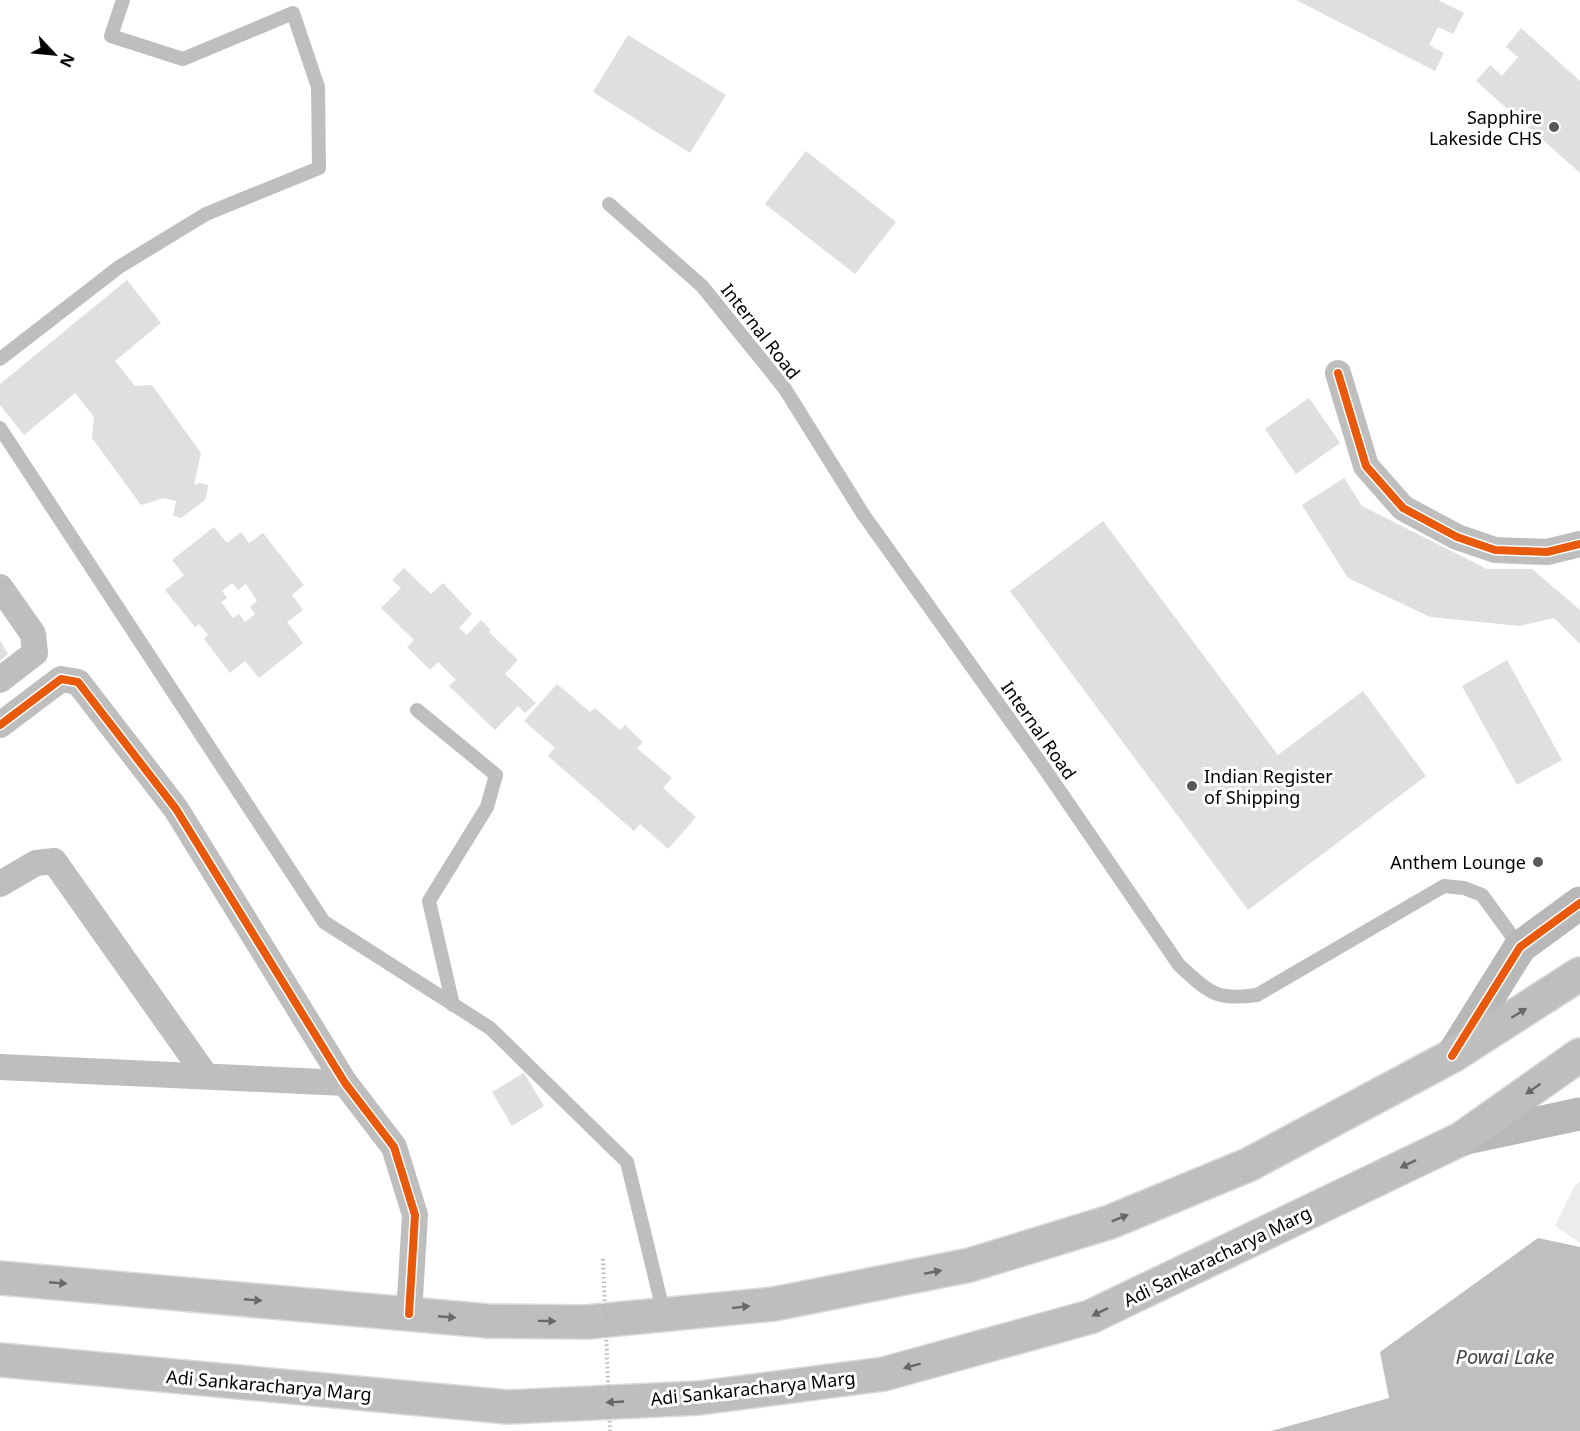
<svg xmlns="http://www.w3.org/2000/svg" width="1580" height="1431" font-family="'Noto Sans',sans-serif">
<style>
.green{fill:#ececec}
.water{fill:#bfbfbf}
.building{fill:#dfdfdf;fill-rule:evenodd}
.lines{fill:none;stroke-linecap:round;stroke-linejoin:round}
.primary-casing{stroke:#dbdbdb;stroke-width:36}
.lane{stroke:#bebebe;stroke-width:14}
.street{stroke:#bebebe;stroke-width:26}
.secondary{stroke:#b8b8b8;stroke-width:33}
.primary{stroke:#bebebe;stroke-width:33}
.path-bridge{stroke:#b9b9b9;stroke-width:4;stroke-dasharray:1.5 3;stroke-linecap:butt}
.cycleway-casing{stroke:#fff;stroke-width:11}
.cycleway{stroke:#e8590c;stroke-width:8}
.oneway{fill:#686868}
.poi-dot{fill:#595959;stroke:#fff;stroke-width:2}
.labels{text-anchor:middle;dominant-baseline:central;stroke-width:6;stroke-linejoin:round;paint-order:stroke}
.poi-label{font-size:18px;fill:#000;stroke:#fff;text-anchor:end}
.street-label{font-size:18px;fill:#000;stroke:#fff}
.water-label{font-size:20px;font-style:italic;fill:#444;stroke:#fff}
</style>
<rect width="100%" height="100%" fill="#fff"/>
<!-- green -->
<path class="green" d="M1580,1182v61l-25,-17 20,-41z"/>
<!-- water -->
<path class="water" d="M1538,1238l42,9v184h-309l118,-33 -9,-46z"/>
<!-- building -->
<g class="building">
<path d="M1296,0h142l26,13 -11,21 -15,-7 -9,18 15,8 -9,18z"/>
<path d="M1521,28l59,53v92l-104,-92 14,-16 12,11 16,-19 -12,-10z"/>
<path d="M628,35l98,60 -36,58 -97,-61z"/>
<path d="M806,151l90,71 -41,52 -90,-70z"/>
<path d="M127,280l34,43 -46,38 20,25 17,-1 49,68 -7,32 6,-2 8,2 -1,8 -2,7 -24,18 -8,-2 3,-15 -12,-3 -23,7 -49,-67 2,-21 -19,-24 -51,42 -24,-30v-21z"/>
<path d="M1309,398l31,45 -44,31 -31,-45z"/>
<path d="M1344,478l18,28 125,63h45l48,41v34l-26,-26 -34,8 -90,-9 -82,-39 -46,-73z"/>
<path d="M1103,521l175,234 85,-64 63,85 -178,134 -238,-319z"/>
<path d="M214,527l13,16 14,-11 8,11 14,-10 41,52 -12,10 11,15 -16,12 16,21 -44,35 -14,-17 -15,12 -26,-34 4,-4 -9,-11 -4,3 -30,-37 19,-15 -12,-15zM232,583l6,7 8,-6 11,17 -7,6 5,7 -10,8 -6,-8 -6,4 -12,-16 6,-4 -5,-7z"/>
<path d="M404,568l27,26 12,-11 29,31 -13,14 8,7 14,-15 10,10 -2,2 29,28 -13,14 31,29 -11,10 -7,-7 -23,24 -46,-44 7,-6 -18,-18 -8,8 -23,-23 7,-7 -33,-32 20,-20 -9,-8z"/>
<path d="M0,640l8,14 -8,7z"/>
<path d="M1507,660l55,100 -45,25 -55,-99z"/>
<path d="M557,684l33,28 5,-4 25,22 5,-5 18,17 -6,6 35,30 -9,10 33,29 -28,32 -28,-25 -6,7 -86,-75 7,-8 -31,-27z"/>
<path d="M524,1073l20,33 -32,20 -20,-34z"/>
</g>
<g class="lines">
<!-- primary casing -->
<g class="primary-casing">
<g id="primary">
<path d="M0,1278l488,43 99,1 187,-18 196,-39 140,-43 138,-57 204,-109 128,-82"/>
<path d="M0,1360l508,47 191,-9 185,-24 206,-57 371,-178 119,-84"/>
</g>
</g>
<!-- lane -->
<g class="lane">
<path d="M609,204l93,82 83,103 78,125 179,251 137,200c30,27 36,36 78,30l187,-109 20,2 18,7 38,52"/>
<path d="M0,359l119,-92 87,-53 113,-46 -1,-81 -25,-74 -110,46 -72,-23 12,-36"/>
<path d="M0,428l324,494 166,106 137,134 37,152"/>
<path d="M417,710l79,65 -9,32 -58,94 24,104"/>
</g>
<!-- street -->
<g class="street">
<path d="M1338,373l28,93 37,42 54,29 38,13 52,2 33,-8"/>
<path d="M0,587l33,47 2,19 -35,27"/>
<path d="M0,725l61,-46 17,3 98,127 169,274 49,64 21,68 -6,99"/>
<path d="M0,884l36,-21 18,-2 152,215"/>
<path d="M0,1067l345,16"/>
</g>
<!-- secondary -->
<g class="secondary">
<path d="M1452,1056l68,-109 60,-44"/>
<path d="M1461,1139l119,-25"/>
</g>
<!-- primary -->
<use href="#primary" class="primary"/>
<!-- path-bridge -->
<path class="path-bridge" d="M603,1259l7,172"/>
<!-- cycleway casing -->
<g class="cycleway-casing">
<g id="cycleway">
<path d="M1338,373l28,93 37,42 54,29 38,13 52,2 33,-8"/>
<path d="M0,725l61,-46 17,3 98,127 169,274 49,64 21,68 -6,99"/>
<path d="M1452,1056l68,-109 60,-44"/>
</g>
</g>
<!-- cycleway -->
<use href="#cycleway" class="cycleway"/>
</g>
<!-- one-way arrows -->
<defs><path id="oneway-solid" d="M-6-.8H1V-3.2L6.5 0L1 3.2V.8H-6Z" transform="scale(1.5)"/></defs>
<g class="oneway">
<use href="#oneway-solid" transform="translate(1519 1013) rotate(-32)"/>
<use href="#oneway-solid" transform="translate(1533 1089) rotate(145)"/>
<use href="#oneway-solid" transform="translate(1408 1164) rotate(154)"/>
<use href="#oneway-solid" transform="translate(1120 1218) rotate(-22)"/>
<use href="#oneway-solid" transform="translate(933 1272) rotate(-11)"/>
<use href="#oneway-solid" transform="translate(58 1283) rotate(5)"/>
<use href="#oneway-solid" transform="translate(253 1300) rotate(5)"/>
<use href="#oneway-solid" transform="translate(741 1307) rotate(-6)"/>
<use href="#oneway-solid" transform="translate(1100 1312) rotate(154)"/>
<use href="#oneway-solid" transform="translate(447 1317) rotate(5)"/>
<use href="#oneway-solid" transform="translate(547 1321) rotate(1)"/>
<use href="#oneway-solid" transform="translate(912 1366) rotate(165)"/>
<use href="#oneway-solid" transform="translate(615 1402) rotate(177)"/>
</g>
<!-- markers -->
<g class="poi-dot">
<circle cx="1554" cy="127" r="6"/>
<circle cx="1192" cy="786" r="6"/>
<circle cx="1538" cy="862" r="6"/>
</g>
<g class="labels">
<!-- poi labels -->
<g class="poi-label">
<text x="1542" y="117">Sapphire<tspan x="1542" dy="21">Lakeside CHS</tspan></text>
<text x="1204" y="776" text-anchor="start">Indian Register<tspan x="1204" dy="21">of Shipping</tspan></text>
<text x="1526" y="862">Anthem Lounge</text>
</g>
<!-- street labels -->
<g class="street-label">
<text transform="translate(761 331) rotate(52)">Internal Road</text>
<text transform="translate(1039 730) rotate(55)">Internal Road</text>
<text transform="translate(1217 1256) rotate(-26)">Adi Sankaracharya Marg</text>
<text transform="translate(269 1385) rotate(5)">Adi Sankaracharya Marg</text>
<text transform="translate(753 1388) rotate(-6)">Adi Sankaracharya Marg</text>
</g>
<!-- water labels -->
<g class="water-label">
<text x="1505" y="1356">Powai Lake</text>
</g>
</g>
<!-- north arrow -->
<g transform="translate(54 54) rotate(116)" stroke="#ffffff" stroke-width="4.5" paint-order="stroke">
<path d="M0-4.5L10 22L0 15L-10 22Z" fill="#000000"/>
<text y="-9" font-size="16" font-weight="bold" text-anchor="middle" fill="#000000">N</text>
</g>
</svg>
